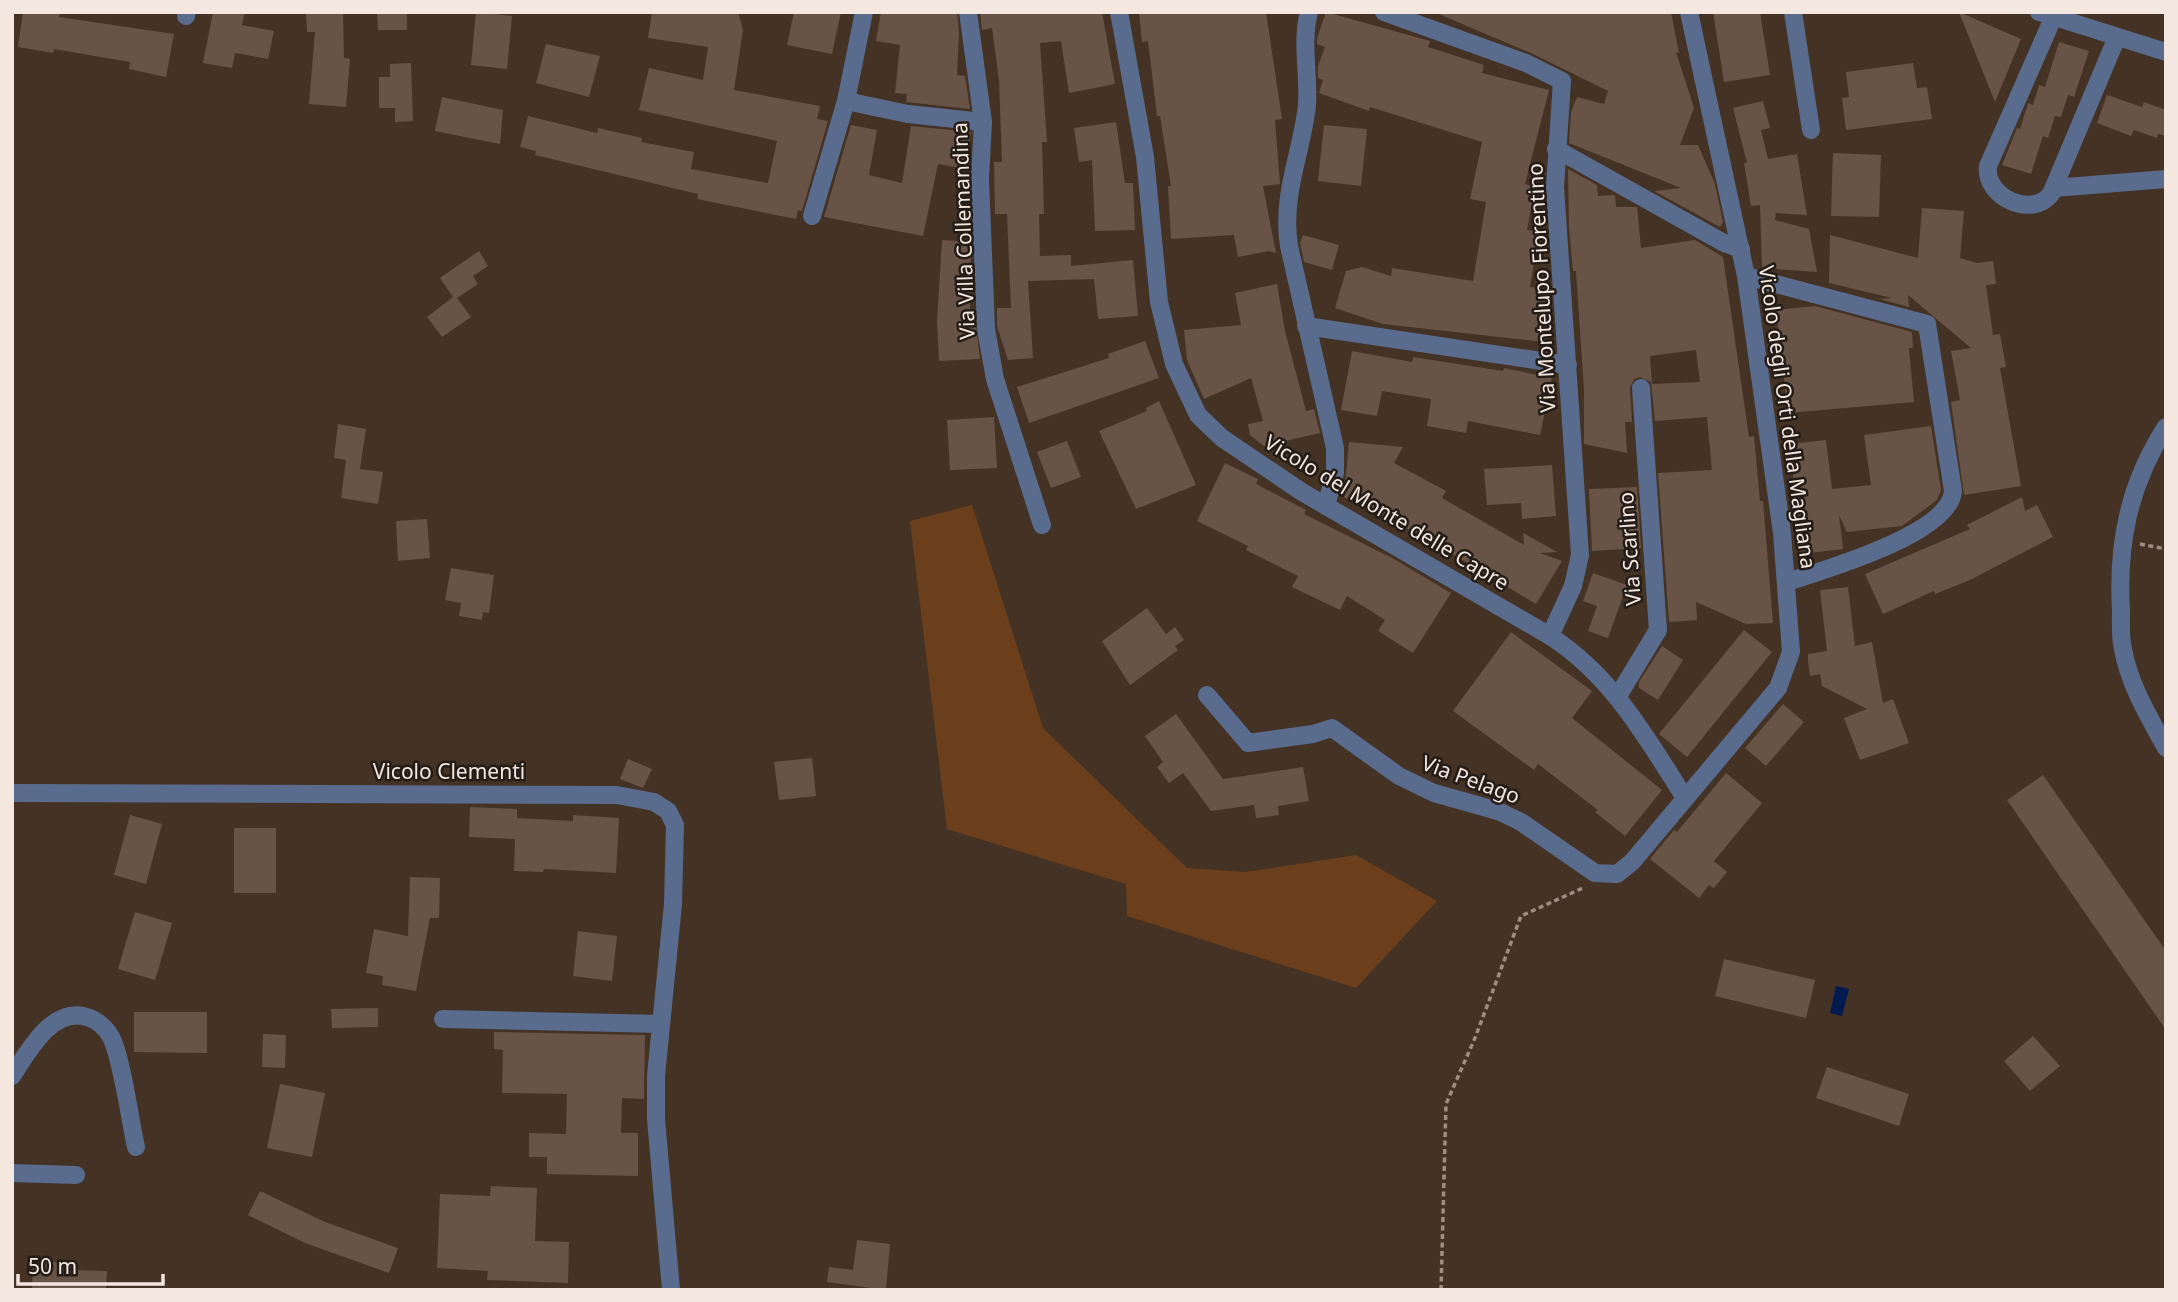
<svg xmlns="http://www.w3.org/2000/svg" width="2178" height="1302" font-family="'Noto Sans',sans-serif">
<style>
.green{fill:#6c3f1c}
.water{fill:#011b51}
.building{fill:#675446;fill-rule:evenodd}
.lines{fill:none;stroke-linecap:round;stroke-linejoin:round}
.path{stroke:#9d8e83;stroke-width:3.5;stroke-dasharray:5 3.5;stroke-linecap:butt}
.minor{stroke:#596c8e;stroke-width:18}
.labels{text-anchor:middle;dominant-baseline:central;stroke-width:5;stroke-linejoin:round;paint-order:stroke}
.street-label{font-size:21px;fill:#f3e7df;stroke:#241c16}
</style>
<rect width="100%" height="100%" fill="#443225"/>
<!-- green -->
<path class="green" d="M972,505l71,223 144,140 59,4 110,-17 81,46 -81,87 -229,-72 -1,-32 -179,-55 -37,-308z"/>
<!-- water -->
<path class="water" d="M1836,986l13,3 -7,27 -12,-3z"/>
<!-- building -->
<g class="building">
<path d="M23,12h37l-1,5 115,17 -8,43 -37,-8 1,-7 -76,-13 -1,4 -35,-6z"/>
<path d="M213,12h32l-3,13 32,6 -6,28 -33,-6 -3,15 -29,-5z"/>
<path d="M306,12h37l1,46 6,1 -4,48 -37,-3 6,-72h-8z"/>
<path d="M377,12h30v18h-29z"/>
<path d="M476,12l36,4 -5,53 -36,-4z"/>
<path d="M652,12h86l5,18 -9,60 86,16 -3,13 11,2 -26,90 -4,-1 -2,9 -99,-20 1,-5 -163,-39 1,-4 -16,-4 8,-31 69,17 1,-5 44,10 -1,4 53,10 -3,17 77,14 9,-42 -138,-31 10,-42 54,12 5,-33 -60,-9z"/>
<path d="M794,12h47l-9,42 -45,-9z"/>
<path d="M881,12h76l2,21 -2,42 8,1 5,33 -64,-7 1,-8 -12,-1 5,-48 -24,-4z"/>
<path d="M980,12h122l13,72 -46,9 -8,-52 -21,2 7,99h-5l2,72h-5l1,42 31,-1v11l62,-6 5,56 -40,3 -4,-40 -66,2 5,77 -25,2 -11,-34v-18h14l-4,-94h-12l-1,-52h8l-3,-82 -7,-52 -10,2z"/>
<path d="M1139,12h127l16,107 -7,1 5,64 -17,2 13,67 -7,-2 -31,6 -4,-22 -63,4 -3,-53h3l-11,-70h-3l-9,-75 -6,1z"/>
<path d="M1326,12l104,29 -2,6 56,18 -2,8 67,17 -24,94 10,3 -8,43 12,2 -9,55 21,3 -6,52 -162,-18 -48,-16 11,-37 16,-4 29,9 1,-8 81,13 13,-79 -16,-3 12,-57 -112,-35 -1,4 -50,-18 4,-13 -5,-2v-12l7,-19 -8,-3v-6z"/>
<path d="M1434,12h237l8,41 -3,-1 18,56 -14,37h18l17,39 8,38 -3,5 -66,-36 27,-3 -112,-45 2,-31 6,-15 27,7 4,-13 -77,-38z"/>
<path d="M1713,12h47l10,63 -46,7z"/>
<path d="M1959,12l62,27 -26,63z"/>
<path d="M2059,42l30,9 -15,46 -6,-2 -7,22 -6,-1 -7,22 -5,-2 -12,38 -29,-9 15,-37 3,1 8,-26 5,2 6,-20 6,2z"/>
<path d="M546,44l54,12 -11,41 -53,-14z"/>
<path d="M411,63l2,58 -18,1v-14h-16v-31h11v-13z"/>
<path d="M1913,63l4,25 10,-1 5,32 -86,11 -4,-32 7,-1 -3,-25z"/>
<path d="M2107,95l35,12 2,-5 22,8v26l-8,-2 -1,4 -23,-8 -3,6 -34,-13z"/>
<path d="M442,97l61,13 -3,34 -65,-13z"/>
<path d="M1763,101l7,27 -9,2 7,29 29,-5 10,61 -31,-2 -1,7 34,9 8,43 -55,-4 -2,-63 -9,1 -7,-43h3l-14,-55z"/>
<path d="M1116,122l9,61h8l2,47 -40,1 -3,-71 -13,2 -5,-34z"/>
<path d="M851,125l26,5 -8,45 33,8 9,-57 60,6 -4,37 -29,-5 -15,72 -99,-19z"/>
<path d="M1324,125l43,4 -6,57 -43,-5z"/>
<path d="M1833,153l48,2 -2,62 -48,-1z"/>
<path d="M1568,169l29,16 1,11 17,-1 1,12h21l4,41 54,-8 28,17 26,180 5,-1 6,65h3l10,122 -27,1 -50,-22 1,18 -28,2 -11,-149 54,-3 -5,-53 -52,4 -4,-39 -11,-5 -6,2 -4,9 2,34h-7l2,31 -43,-9v-54l-8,-119h-3l-4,-44zM1696,350l4,32 -48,2 -2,-28z"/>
<path d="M1922,208l42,3 -4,47 17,5 16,-2 3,23 -10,1 7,50 7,-1 6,33 -6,1 21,118 -57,9 -13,-93 9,-2 -9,-49 20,-3 -63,-53 1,12 -30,-8 13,-1 -63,-15 1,-48 88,23z"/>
<path d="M1303,235l36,10 -7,25 -28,-8 -4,-19z"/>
<path d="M942,240l29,2 -1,68h4l6,49 -41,2 -2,-40z"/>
<path d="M479,251l9,15 -15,10 5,8 -21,14 14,19 -29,20 -15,-20 26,-20 -13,-19z"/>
<path d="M1277,284l8,47 21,80 8,-2 6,24 -56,13 -14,-11 -2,-11 15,-3 -12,-43 -47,21 -17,-39 -3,-30 57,-5 -6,-32z"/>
<path d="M1815,306l97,26 1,16h-4l5,54 -126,11 -12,-103z"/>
<path d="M1145,341l14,37 -130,45 -12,-36 92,-29 -1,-4z"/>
<path d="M1352,351l60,11 1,-5 90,14 1,-3 48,10 -12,57 -72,-14 -2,12 -39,-7 4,-27 -49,-8 -5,25 -36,-6z"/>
<path d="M1159,401l37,84 -60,24 -37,-78 48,-20 -1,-3z"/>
<path d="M994,417l3,51 -47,2 -3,-50z"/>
<path d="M338,424l28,5 -6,40 23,3 -5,32 -37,-6 5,-38 -12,-2z"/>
<path d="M1931,426l10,64 -4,10 -35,26 -55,6 -8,-17 4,34 -42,5 -11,-110 36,-4 6,49 39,-4 -7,-50z"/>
<path d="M1067,441l14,36 -30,11 -14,-36z"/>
<path d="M1349,442l54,5 -9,16 52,28 -4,7 82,47 -1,-12 34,19 -17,1 22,8 -26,43 -114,-68 -78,-39z"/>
<path d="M1225,463l33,16 -2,5 50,26 -2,4 88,44 59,35 -38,60 -35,-22 7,-11 -38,-24 -7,14 -48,-23 6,-11 -52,-26 2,-4 -51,-25z"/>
<path d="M1552,465l4,51 -34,3 -1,-16 -34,2 -3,-36z"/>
<path d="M1637,487l4,61 -49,3 -3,-62z"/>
<path d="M2022,497l3,14 12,-6 16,32 -83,43 -35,14 -1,-3 -51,23 -18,-40 105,-45 -3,-4z"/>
<path d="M427,519l3,39 -32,3 -2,-40z"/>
<path d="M451,568l43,7 -5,38 -6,-1 -1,8 -23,-4 2,-13 -16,-3z"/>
<path d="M1593,573l34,12 -19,53 -20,-7 9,-25 -14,-5z"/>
<path d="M1848,587l7,59 17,-4 11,61 10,-4 16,44 -49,17 -16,-42 23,-9 -45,-23 -2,-12 -10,2 -2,-15v-7l19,-3 -7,-61z"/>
<path d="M1147,608l19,26 9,-7 9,13 -9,6 3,4 -48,35 -28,-44z"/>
<path d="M1744,630l28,22 -85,105 -28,-23z"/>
<path d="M1511,632l81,59 -20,27 90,72 -37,46 -30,-24 3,-2 -60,-46 -4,6 -81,-59z"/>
<path d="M1662,646l21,14 -25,40 -19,-12v-6z"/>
<path d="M1783,704l21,18 -38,44 -21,-18z"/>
<path d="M1176,714l47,65 80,-12 6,34 -31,5 1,9 -23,3 -2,-13 -43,6 -28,-38 -14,10 -12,-16 6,-5 -18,-26z"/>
<path d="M812,758l4,38 -37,4 -5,-38z"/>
<path d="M628,759l24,10 -9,19 -23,-9z"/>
<path d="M1726,773l36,30 -48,58 13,11 -13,16 -5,-3 -10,13 -49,-39 24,-29 3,2z"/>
<path d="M2043,775l123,176v79l-159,-230z"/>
<path d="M470,807l47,2v9l56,3v-6l46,3 -3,55 -72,-4 -1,3 -29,-1 1,-32 -46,-2z"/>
<path d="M130,815l32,9 -16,60 -32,-9z"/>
<rect x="234" y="828" width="42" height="65"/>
<path d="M410,877l30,1 -1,40h-9l-14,73 -34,-6 1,-9 -17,-3 8,-44 34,7z"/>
<path d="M135,912l37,11 -17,57 -37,-11z"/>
<path d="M578,931l39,5 -5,45 -39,-5z"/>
<path d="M1724,959l91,21 -9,38 -91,-22z"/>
<path d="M378,1008v19l-46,1 -1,-19z"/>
<path d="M134,1012h73v41l-73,-1z"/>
<path d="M494,1032l151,3 -1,64 -22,-1 -1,35h17v43l-91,-2v-17h-18v-24l37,1 1,-40 -65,-1 1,-43 -9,-1z"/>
<path d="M263,1034l23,1 -1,33 -23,-1z"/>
<path d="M2033,1036l27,30 -30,25 -26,-30z"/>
<path d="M1827,1067l82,27 -10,32 -83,-28z"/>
<path d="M280,1084l45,9 -13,64 -45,-9z"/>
<path d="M491,1186l46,2 -2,53 34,1 -1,41 -81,-3 1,-9 -51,-3 3,-74 50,2z"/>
<path d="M260,1191l65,31 73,26 -9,25 -84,-30 -57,-28z"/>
<path d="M857,1240l33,4 -4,46 -59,-8 2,-15 24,3z"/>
<path d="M33,1261l40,2v7l34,1 -1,19h-74z"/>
</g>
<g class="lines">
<!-- path -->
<g class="path">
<path d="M2140,544l26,5"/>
<path d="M1441,1290l5,-186 29,-66 46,-122 62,-28"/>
</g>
<!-- minor -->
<g class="minor">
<path d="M968,12l15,110 -3,57 6,150 9,50 47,146"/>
<path d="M1119,12l26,145 14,145 15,62 24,51 24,23 80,54 248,144c62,40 96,101 135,162"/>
<path d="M1309,12c-8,29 0,63 -2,93 -5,48 -26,89 -18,141l46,202v25l-9,33"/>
<path d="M1384,12l142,51 36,18 -7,106 25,368 -7,31 -23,50"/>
<path d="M1793,12l18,118"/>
<path d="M2039,12l127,40"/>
<path d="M186,16l1,-4"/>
<path d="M2053,18l-65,148c-4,31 44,53 63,28l66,-157"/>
<path d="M846,101l62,13 75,8"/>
<path d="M1556,149l168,94 17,6"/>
<path d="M2054,188l112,-9"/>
<path d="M812,216l34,-115 18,-89"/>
<path d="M1746,276l181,48 26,167c-3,43 -129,79 -166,91"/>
<path d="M1306,326l262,39"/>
<path d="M2166,427c-37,57 -49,117 -45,184 0,13 -1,26 2,38 6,35 26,68 43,99"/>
<path d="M1207,695l41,48 65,-9 19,-6 67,48 35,17 64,18 23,11 74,51 22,1 15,-12 146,-174 13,-36 -9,-119 -36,-257 -57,-264"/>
<path d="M1618,696l40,-66 -17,-242"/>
<path d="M12,793l605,2 37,7 14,9 7,14 -2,79 -17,172v43l15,171"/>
<path d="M443,1019l218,5"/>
<path d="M12,1076c16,-24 40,-70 75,-59 10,3 19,11 24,20 11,21 19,84 25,110"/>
<path d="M12,1173l64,2"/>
</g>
</g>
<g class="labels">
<!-- street labels -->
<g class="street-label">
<text transform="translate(963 231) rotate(-92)">Via Villa Collemandina</text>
<text transform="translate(1541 288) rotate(-93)">Via Montelupo Fiorentino</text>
<text transform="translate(1788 417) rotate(82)">Vicolo degli Orti della Magliana</text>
<text transform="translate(1387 512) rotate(31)">Vicolo del Monte delle Capre</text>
<text transform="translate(1629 549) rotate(-94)">Via Scarlino</text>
<text x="449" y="771">Vicolo Clementi</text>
<text transform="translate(1471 779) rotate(20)">Via Pelago</text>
</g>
</g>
<!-- border -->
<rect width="2178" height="1302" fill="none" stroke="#f3e7df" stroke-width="28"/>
<!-- scale -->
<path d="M18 1274v10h145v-10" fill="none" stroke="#f3e7df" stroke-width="3.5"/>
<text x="28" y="1274" font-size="21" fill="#f3e7df" stroke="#241c16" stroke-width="5" paint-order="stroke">50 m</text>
</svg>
